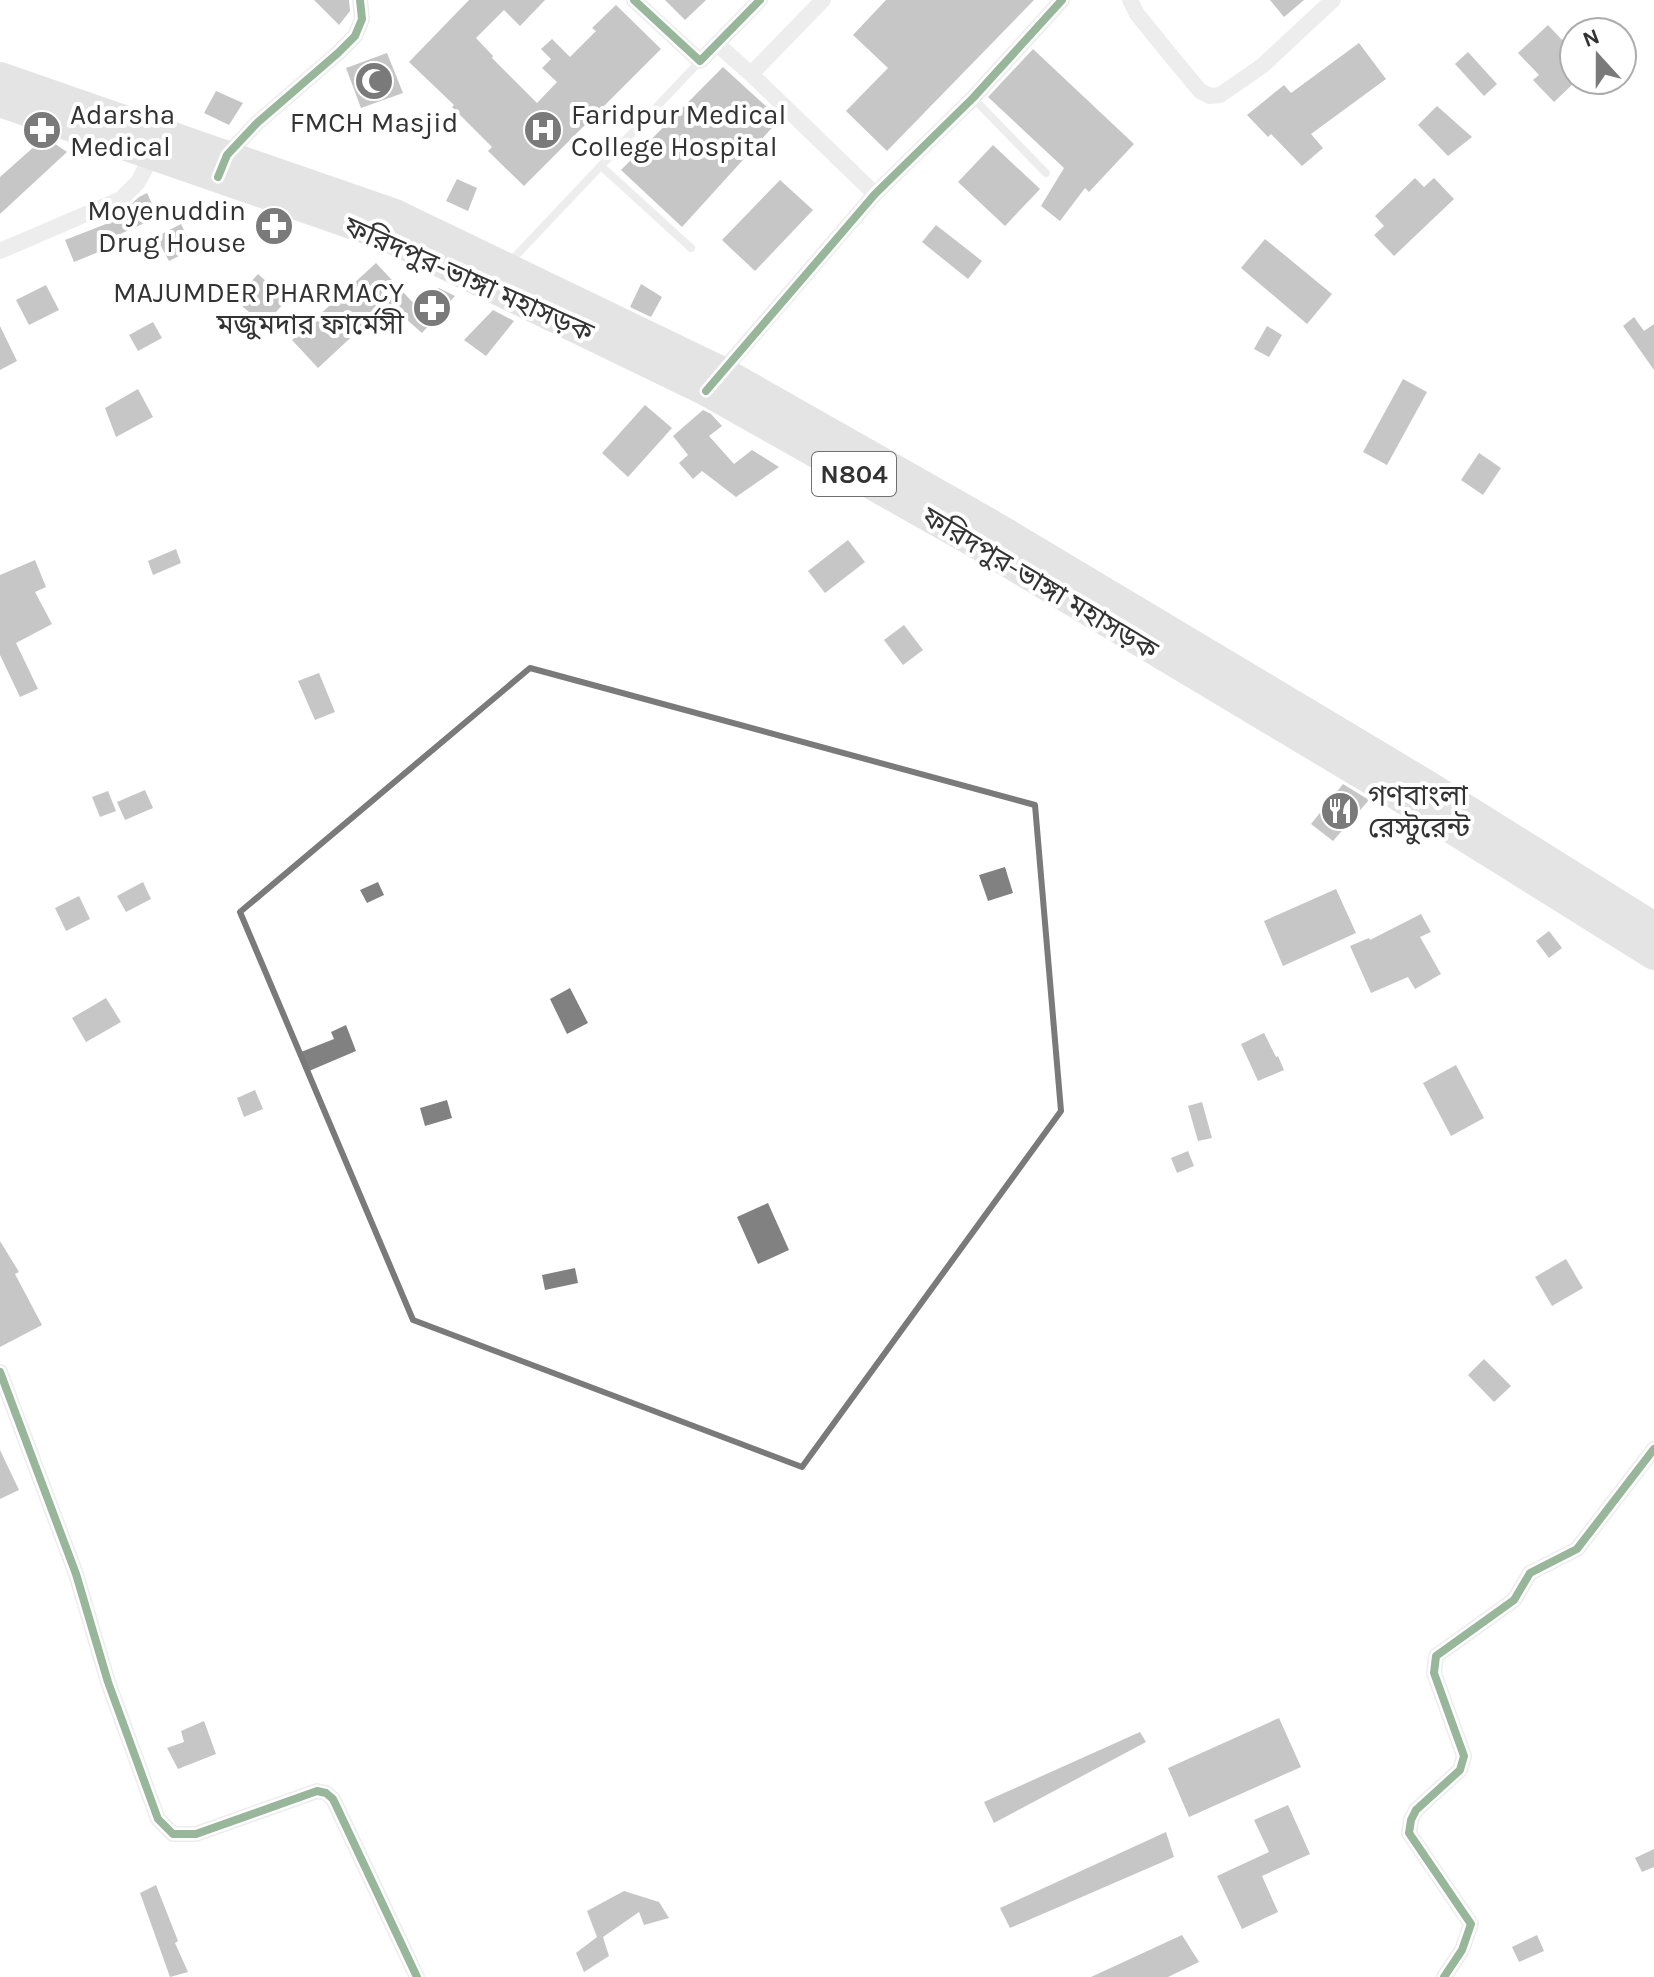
<svg xmlns="http://www.w3.org/2000/svg" width="1654" height="1977" font-family="Karla,'Noto Sans Bengali',sans-serif">
<style>
.building{fill:#818181}
.lines{fill:none;stroke-linecap:round;stroke-linejoin:round}
.lane{stroke:#d7d7d7;stroke-width:8}
.street{stroke:#d7d7d7;stroke-width:16}
.highway{stroke:#c4c4c4;stroke-width:30}
.cycleway-casing{stroke:#fff;stroke-width:13}
.cycleway{stroke:#1b5e20;stroke-width:8}
.marked{fill:none;stroke:#7a7a7a;stroke-width:6;stroke-linejoin:round}
.labels{text-anchor:middle;dominant-baseline:central;stroke-width:8;stroke-linejoin:round;paint-order:stroke}
.shield{fill:#fff;stroke:#707070;stroke-width:2}
.shield-label{font-size:26px;font-weight:bold;fill:#333}
.poi-label{font-size:28px;fill:#333;stroke:#fff;text-anchor:start}
.street-label{font-size:28px;fill:#333;stroke:#fff}
</style>
<rect width="100%" height="100%" fill="#fff"/>
<!-- building -->
<g class="building">
<path d="M314,0h35l1,11 -11,14z"/>
<path d="M469,0h76l-25,26 -16,-16 -28,28 17,18 -1,2 45,45 20,-21 -15,-14 9,-9 -10,-10 11,-10 18,18 26,-26 -4,-3 24,-23 45,44 -137,137 -36,-35 4,-4 -40,-40 2,-2 -45,-43z"/>
<path d="M665,0h41l-21,20z"/>
<path d="M886,0h148l-147,151 -41,-40 42,-43 -35,-33z"/>
<path d="M1270,0h34l-20,17z"/>
<path d="M1548,25l14,15 12,-11v54l-20,19 -21,-22 6,-5 -21,-22z"/>
<path d="M1359,43l27,36 -75,55 12,14 -21,18 -31,-32 -3,3 -21,-22 37,-30 7,8z"/>
<path d="M1033,49l101,95 -45,48 -4,-4 -25,33 -19,-15 23,-38 -76,-71z"/>
<path d="M1468,52l29,32 -13,12 -29,-32z"/>
<path d="M387,53l16,40 -42,15 -15,-40z"/>
<path d="M723,67l57,52 -98,108 -61,-57z"/>
<path d="M216,91l27,12 -14,22 -25,-12z"/>
<path d="M1437,106l35,31 -24,19 -30,-31z"/>
<path d="M45,137l22,15 -67,62v-37z"/>
<path d="M993,145l47,44 -35,37 -47,-44z"/>
<path d="M1415,178l9,9 10,-9 20,21 -60,57 -20,-21 10,-9 -9,-10z"/>
<path d="M457,179l20,9 -9,23 -22,-10z"/>
<path d="M780,180l33,30 -58,61 -33,-31z"/>
<path d="M147,193l11,24 -60,27 3,7 -27,11 -9,-22 41,-16 -2,-6 22,-9 13,-12z"/>
<path d="M181,224l8,16 -9,4 5,9 -16,8 -13,-24z"/>
<path d="M936,225l46,36 -14,18 -46,-37z"/>
<path d="M1265,239l67,55 -25,30 -66,-56z"/>
<path d="M376,263l42,45 21,-20 16,8 -33,37 -34,-30 -70,65 -26,-28z"/>
<path d="M258,274l29,26 -23,25 -29,-25z"/>
<path d="M641,284l21,13 -11,20 -21,-10z"/>
<path d="M46,285l13,25 -30,15 -13,-25z"/>
<path d="M493,310l21,11 -28,35 -22,-16z"/>
<path d="M1634,317l10,14 10,-7v46l-31,-44z"/>
<path d="M153,322l9,16 -24,13 -9,-16z"/>
<path d="M0,326l17,35 -17,9z"/>
<path d="M1267,326l15,9 -13,22 -15,-8z"/>
<path d="M1403,379l24,13 -40,73 -24,-13z"/>
<path d="M138,389l15,28 -37,20 -11,-29z"/>
<path d="M645,405l27,23 -44,49 -26,-24z"/>
<path d="M703,410l8,4 11,12 -13,10 25,28 18,-14 27,17 -43,30 -34,-26 -9,8 -14,-16 9,-8 -15,-19z"/>
<path d="M1479,453l22,15 -18,27 -22,-15z"/>
<path d="M848,540l17,22 -40,31 -17,-22z"/>
<path d="M176,549l5,14 -28,12 -5,-14z"/>
<path d="M35,560l11,27 -11,5 17,32 -36,19 22,46 -18,8 -20,-42v-80z"/>
<path d="M904,625l19,25 -20,15 -19,-25z"/>
<path d="M319,673l16,39 -20,8 -17,-39z"/>
<path d="M1343,784l26,16 -36,41 -22,-17z"/>
<path d="M145,790l8,18 -28,12 -8,-18z"/>
<path d="M108,791l8,20 -16,6 -8,-20z"/>
<path d="M1005,867l8,26 -25,8 -9,-26z"/>
<path d="M143,882l8,17 -25,13 -9,-16z"/>
<path d="M378,882l6,13 -17,8 -7,-13z"/>
<path d="M1336,889l20,44 -73,33 -19,-45z"/>
<path d="M79,896l11,23 -24,12 -11,-23z"/>
<path d="M1421,914l10,18 -11,5 21,37 -26,15 -7,-12 -37,16 -21,-47 19,-8 1,2z"/>
<path d="M1549,931l13,17 -13,10 -13,-17z"/>
<path d="M570,988l18,35 -21,11 -17,-35z"/>
<path d="M106,998l15,24 -35,20 -14,-24z"/>
<path d="M346,1025l10,26 -47,20 -8,-19 33,-13 -3,-7z"/>
<path d="M1264,1033l12,24 2,-1 6,14 -26,11 -17,-37z"/>
<path d="M1456,1065l28,53 -33,18 -28,-53z"/>
<path d="M255,1090l8,19 -19,8 -7,-19z"/>
<path d="M447,1100l5,18 -27,8 -5,-18z"/>
<path d="M1202,1102l10,36 -14,3 -10,-35z"/>
<path d="M1188,1151l6,15 -17,7 -6,-15z"/>
<path d="M768,1203l21,47 -31,14 -21,-47z"/>
<path d="M0,1241l19,31 -4,2 27,51 -42,22z"/>
<path d="M1566,1259l17,29 -31,18 -17,-29z"/>
<path d="M575,1268l3,15 -33,7 -3,-15z"/>
<path d="M1484,1359l27,27 -17,16 -26,-27z"/>
<path d="M0,1450l19,40 -19,9z"/>
<path d="M1279,1718l22,49 -112,50 -21,-49z"/>
<path d="M204,1721l12,33 -38,15 -11,-21 17,-6 -3,-11z"/>
<path d="M1140,1732l6,10 -152,81 -10,-21z"/>
<path d="M1288,1805l22,49 -48,22 16,36 -36,17 -25,-53 52,-24 -15,-32z"/>
<path d="M1166,1832l8,25 -164,71 -10,-20z"/>
<path d="M1654,1849v18l-12,5 -7,-14z"/>
<path d="M156,1885l22,56 -3,2 13,29 -18,5 -30,-84z"/>
<path d="M624,1891l35,11 10,16 -25,7 -5,-13 -36,25 6,19 -25,16 -8,-19 21,-16 -10,-26z"/>
<path d="M1182,1935l17,27 -31,15h-77z"/>
<path d="M1537,1935l7,16 -25,11 -7,-15z"/>
</g>
<g class="lines">
<!-- lane -->
<g class="lane">
<path d="M973,98l73,75"/>
<path d="M601,166l90,82"/>
<path d="M509,263l191,-202"/>
</g>
<!-- street -->
<g class="street">
<path d="M634,0l66,61 60,-61"/>
<path d="M1130,0l7,14 30,37 33,40 10,5 10,-1 42,-29 71,-66"/>
<path d="M718,45l33,29 72,-74"/>
<path d="M751,74l124,120"/>
<path d="M224,161l3,-6 30,-32 81,-70 17,-17 7,-17 -2,-19"/>
<path d="M0,251l121,-52 17,-17 15,-28"/>
<path d="M720,374l155,-180 98,-96 89,-98"/>
<path d="M0,1372l76,202 32,108 50,137 15,15h23l121,-43 9,2 7,6 84,178"/>
<path d="M1444,1977l18,-27 9,-26 -62,-91 2,-13 5,-10 44,-40 4,-14 -30,-83 2,-17 78,-56 16,-27 47,-24 77,-100"/>
</g>
<!-- highway -->
<g class="highway">
<path d="M0,77l395,137 328,158 266,151 443,265 222,139"/>
<path d="M0,102l386,134 320,155 271,153 443,265 234,146"/>
</g>
<!-- cycleway casing -->
<g class="cycleway-casing">
<g id="cycleway">
<path d="M634,0l66,61 60,-61"/>
<path d="M218,177l9,-22 30,-32 81,-70 17,-17 7,-17 -2,-19"/>
<path d="M706,391l169,-197 98,-96 89,-98"/>
<path d="M0,1372l76,202 32,108 50,137 15,15h23l121,-43 9,2 7,6 84,178"/>
<path d="M1444,1977l18,-27 9,-26 -62,-91 2,-13 5,-10 44,-40 4,-14 -30,-83 2,-17 78,-56 16,-27 47,-24 77,-100"/>
</g>
</g>
<!-- cycleway -->
<use href="#cycleway" class="cycleway"/>
</g>
<!-- marked area -->
<path d="M0 0H1654V1977H0ZM530,668l505,137 26,306 -259,356 -389,-147 -173,-408z" fill="#fff" fill-opacity=".55" fill-rule="evenodd"/>
<path class="marked" d="M530,668l505,137 26,306 -259,356 -389,-147 -173,-408z"/>
<!-- icons -->
<defs>
<g id="mosque-disc" transform="scale(2)"><circle r="9.5" fill="#7a7a7a" stroke="#fff"/><path d="M3.5-4.9A6 6 0 1 0 3.5 4.9A5 5 0 1 1 3.5-4.9Z" fill="#fff"/></g>
<g id="pharmacy-disc" transform="scale(2)"><circle r="9.5" fill="#7a7a7a" stroke="#fff"/><path d="M-2-6h4v4h4v4h-4v4h-4v-4h-4v-4h4Z" fill="#fff"/></g>
<g id="hospital-disc" transform="scale(2)"><circle r="9.5" fill="#7a7a7a" stroke="#fff"/><path d="M-5-5h3v3.5h4V-5h3V5h-3V1.5h-4V5h-3Z" fill="#fff"/></g>
<g id="restaurant-disc" transform="scale(2)"><circle r="9.5" fill="#7a7a7a" stroke="#fff"/><path d="M-5-6h1v4h1v-4h1v4h1v-4h1v5L-1.5 .5V6h-2V.5L-5-1ZM5-6V6H3V1.5H1.5Q1.5-4 5-6Z" fill="#fff"/></g>
</defs>
<g fill-rule="evenodd">
<use href="#mosque-disc" x="374" y="81"/>
<use href="#pharmacy-disc" x="42" y="130"/>
<use href="#hospital-disc" x="543" y="130"/>
<use href="#pharmacy-disc" x="274" y="226"/>
<use href="#pharmacy-disc" x="432" y="308"/>
<use href="#restaurant-disc" x="1340" y="811"/>
</g>
<g class="labels">
<!-- shield labels -->
<rect class="shield" x="812" y="452" width="84" height="44" rx="6"/>
<g class="shield-label">
<text x="854" y="474">N804</text>
</g>
<!-- poi labels -->
<g class="poi-label">
<text x="70" y="114">Adarsha<tspan x="70" dy="32">Medical</tspan></text>
<text x="571" y="114">Faridpur Medical<tspan x="571" dy="32">College Hospital</tspan></text>
<text x="374" y="122" text-anchor="middle">FMCH Masjid</text>
<text x="246" y="210" text-anchor="end">Moyenuddin<tspan x="246" dy="32">Drug House</tspan></text>
<text x="404" y="292" text-anchor="end">MAJUMDER PHARMACY<tspan x="404" dy="32">মজুমদার ফার্মেসী</tspan></text>
<text x="1368" y="795">গণবাংলা<tspan x="1368" dy="32">রেস্টুরেন্ট</tspan></text>
</g>
<!-- street labels -->
<g class="street-label">
<text transform="translate(469 279) rotate(24)">ফরিদপুর-ভাঙ্গা মহাসড়ক</text>
<text transform="translate(1040 583) rotate(31)">ফরিদপুর-ভাঙ্গা মহাসড়ক</text>
</g>
</g>
<!-- north arrow -->
<g transform="translate(1598 56) rotate(339)"><circle r="38" fill="#ffffff" stroke="#adadad" stroke-width="2"/>
<path d="M0-6L14 30L0 20L-14 30Z" fill="#7a7a7a"/>
<text y="-12" font-size="22" font-weight="bold" text-anchor="middle" fill="#333333">N</text>
</g>
</svg>
